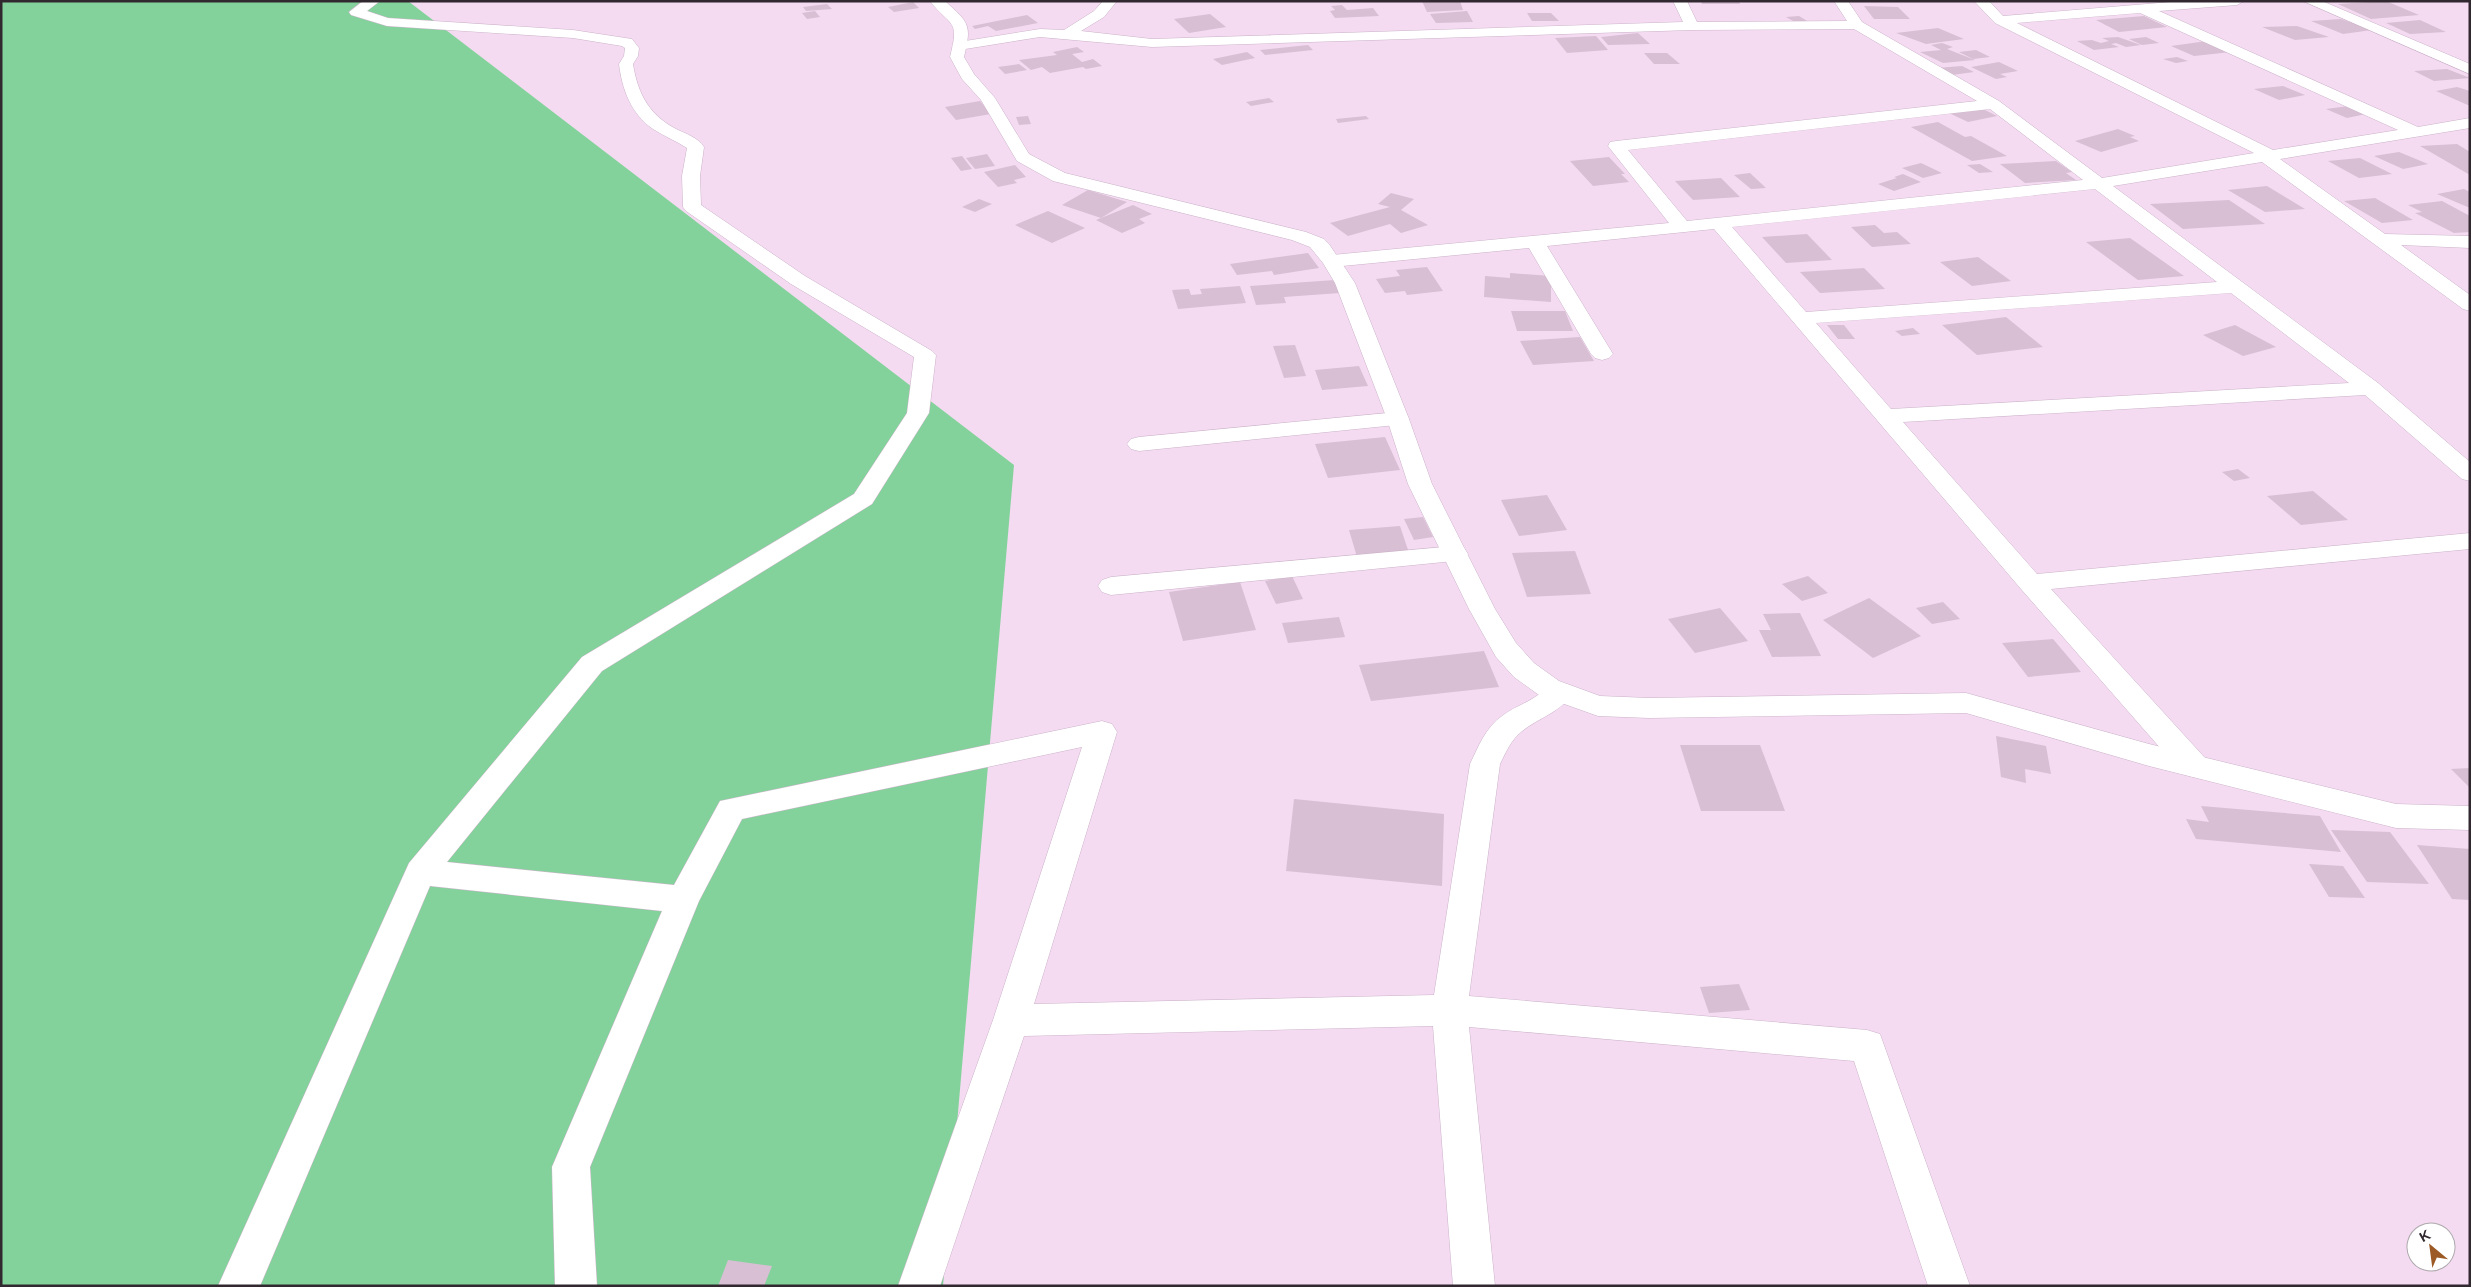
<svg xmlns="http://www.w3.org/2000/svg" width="2471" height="1287" font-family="Helvetica,sans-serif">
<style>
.green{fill:#84d29b}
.building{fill:#d8bfd4}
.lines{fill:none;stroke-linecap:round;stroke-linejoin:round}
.street-casing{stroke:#cbb3c9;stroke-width:1}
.secondary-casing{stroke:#cbb3c9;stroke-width:1}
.street{fill:#fff;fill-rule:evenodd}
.secondary{fill:#fff;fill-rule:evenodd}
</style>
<rect width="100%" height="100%" fill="#f4dbf2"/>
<!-- green -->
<path class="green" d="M1,1h407l606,464 -71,821h-942z"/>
<!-- building -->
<g class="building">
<path d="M1422,1h38l3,9 -36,2z"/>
<path d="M1701,1h38l1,3h-38z"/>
<path d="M2386,1l33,14 -48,4 -33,-15z"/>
<path d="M913,2l6,6 -25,4 -6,-5z"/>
<path d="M827,4l5,5 -26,2 -3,-4z"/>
<path d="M1342,5l5,5 26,-2 6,8 -44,2 -5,-7 5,-1 -4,-4z"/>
<path d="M1864,6l34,1 12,12h-36z"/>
<path d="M815,11l5,6 -13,2 -5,-6z"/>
<path d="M1467,11l6,11 -37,1 -6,-9z"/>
<path d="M1527,13h24l8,8h-27z"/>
<path d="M1210,14l16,13 -37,6 -15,-14z"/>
<path d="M1027,15l11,8 -42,8 -8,-5 -13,3 -3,-3z"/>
<path d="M1799,16l8,5 -12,1 -9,-5z"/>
<path d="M2144,16l23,11 -48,5 -23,-12z"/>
<path d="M2341,19l31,11 -29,4 -32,-13z"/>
<path d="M2420,20l26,12 -36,2 -24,-11z"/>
<path d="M2297,26l32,11 -34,3 -33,-13z"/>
<path d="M1938,28l26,11 -38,5 -30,-11z"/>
<path d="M1638,33l12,11 -42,1 -7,-8z"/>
<path d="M1596,36l12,14 -41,3 -12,-15z"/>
<path d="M2118,37l23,8 -15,2 -10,-4 -5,1 8,3 -25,3 -17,-9 15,-1 9,3 8,-2 -7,-3z"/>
<path d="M2146,37l13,6 -17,2 -13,-6z"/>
<path d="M2207,41l24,11 -37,4 -23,-10z"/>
<path d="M1942,43l11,4 -6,2 28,11 -32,3 -23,-11 21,-2 -10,-5z"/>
<path d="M1308,45l5,5 -48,5 -5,-5z"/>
<path d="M1077,47l7,5 -12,2 10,8 11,-3 9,7 -16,3 -3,-2 -33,6 -8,-6 -11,3 -12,-10 38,-5 -4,-3z"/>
<path d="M1976,50l14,7 -17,2 -14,-7z"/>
<path d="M1247,52l8,6 -33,7 -9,-6z"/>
<path d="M1644,53h23l13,11h-26z"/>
<path d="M2177,57l11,4 -12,2 -13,-4z"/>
<path d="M1999,62l19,9 -18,3 7,3 -11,2 -25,-12z"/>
<path d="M1019,64l8,6 -22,4 -7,-7z"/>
<path d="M1962,66l12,6 -22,3 -16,-7z"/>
<path d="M2447,69l23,9 -36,3 -20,-10z"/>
<path d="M2283,86l22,9 -26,5 -25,-11z"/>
<path d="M2457,87l13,4v15l-34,-15z"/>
<path d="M1269,98l5,4 -23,4 -5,-4z"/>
<path d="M980,101l11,13 -35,6 -11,-13z"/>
<path d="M2349,106l17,8 -19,4 -21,-9z"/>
<path d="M1979,107l18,9 -29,6 -19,-9z"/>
<path d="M1028,116l3,8 -12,1 -3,-8z"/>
<path d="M1366,116l3,3 -31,4 -2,-4z"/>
<path d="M1938,122l27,15 6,-1 36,20 -35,5 -61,-34z"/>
<path d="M2118,129l17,7 -5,1 9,4 -38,11 -26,-11z"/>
<path d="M2457,144l13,8v23l-50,-29z"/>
<path d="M2399,152l29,12 -25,5 -29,-13z"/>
<path d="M987,154l8,12 -20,3 -9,-11z"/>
<path d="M962,156l10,13 -11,2 -10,-13z"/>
<path d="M1609,157l16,17h-4l8,8 -36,4 -23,-25z"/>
<path d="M2360,158l32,16 -33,4 -31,-17z"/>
<path d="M2056,161l16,11 -6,1 10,7 -51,3 -25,-19z"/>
<path d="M1921,163l21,10 -19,5 -21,-10z"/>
<path d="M1980,164l13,8 -14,1 -12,-8z"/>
<path d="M1015,165l11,12 -12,3 3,3 -19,4 -14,-15z"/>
<path d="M1750,173l16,15 -15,1 -17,-14z"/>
<path d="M1903,174l18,8 -27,9 -16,-7 19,-6 -3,-1z"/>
<path d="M1721,178l19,19 -47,3 -18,-19z"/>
<path d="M2267,186l38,23 -40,3 -37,-22z"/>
<path d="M2464,189l6,3v16l-33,-14z"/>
<path d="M1088,190l39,12 -26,16 -39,-13z"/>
<path d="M1391,193l23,6 -13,11 27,15 -27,8 -11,-9 -42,12 -18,-13 60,-16 -12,-3z"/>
<path d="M2375,198l38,22 -31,3 -38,-22z"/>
<path d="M979,199l13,5 -17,8 -13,-5z"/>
<path d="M2229,200l36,24 -82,5 -33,-25z"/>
<path d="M2442,201l28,15v16l-16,1 -39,-20 7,-1 -14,-7z"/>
<path d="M1133,205l19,9 -13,5 6,4 -23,10 -26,-13z"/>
<path d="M1048,211l37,17 -33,15 -37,-18z"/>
<path d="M1875,225l9,8 13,-1 14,12 -39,3 -21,-20z"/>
<path d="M1807,234l25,26 -46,3 -24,-26z"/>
<path d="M2130,238l54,38 -46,4 -52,-38z"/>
<path d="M1308,253l11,15 -45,7 -2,-4 -35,4 -7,-11z"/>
<path d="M1978,257l33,24 -39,5 -32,-24z"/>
<path d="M1427,267l16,24 -36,4 -2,-4 -20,2 -9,-14 24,-3 -4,-6z"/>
<path d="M1864,268l21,21 -65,4 -20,-21z"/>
<path d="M1510,273l41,3v26l-67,-5 1,-21 25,2z"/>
<path d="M1335,280l5,13 -56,4 2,6 -30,2 -6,-19z"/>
<path d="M1240,286l6,17 -68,6 -6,-19 17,-1 2,6 11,-1 -2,-5z"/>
<path d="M1511,311h54l8,20h-56z"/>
<path d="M2006,317l37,30 -66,8 -35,-30z"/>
<path d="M1827,325h17l11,14h-17z"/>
<path d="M2235,325l41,22 -33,9 -40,-21z"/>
<path d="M1913,328l7,6 -18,2 -7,-5z"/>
<path d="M1580,337l14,24 -61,4 -13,-24z"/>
<path d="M1295,345l11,31 -22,2 -11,-32z"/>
<path d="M1359,366l9,20 -46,4 -7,-20z"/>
<path d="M1385,437l15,33 -72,8 -13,-34z"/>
<path d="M2238,469l12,9 -16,3 -12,-9z"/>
<path d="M2313,491l35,29 -47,5 -34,-29z"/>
<path d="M1547,495l20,35 -48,6 -18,-36z"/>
<path d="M1423,517l10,20 -19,3 -10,-21z"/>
<path d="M1400,526l9,27 -52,4 -8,-27z"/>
<path d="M1575,551l16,43 -64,3 -15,-44z"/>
<path d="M1292,576l11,23 -27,5 -11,-23z"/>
<path d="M1808,576l20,17 -26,8 -20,-17z"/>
<path d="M1240,582l16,48 -73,11 -14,-49z"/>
<path d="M1869,598l52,38 -48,22 -50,-38z"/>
<path d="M1943,602l17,17 -28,5 -16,-16z"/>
<path d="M1720,608l28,33 -53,12 -27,-34z"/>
<path d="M1800,613l21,43 -49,1 -13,-27h12l-8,-16z"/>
<path d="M1339,617l6,20 -57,6 -6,-20z"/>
<path d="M2053,639l28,33 -53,5 -26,-34z"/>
<path d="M1484,651l15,36 -128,14 -12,-36z"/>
<path d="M1996,736l50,10 5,28 -26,-5 1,14 -25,-6z"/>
<path d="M1680,745h80l25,66h-84z"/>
<path d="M2470,768v20l-19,-19z"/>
<path d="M1294,799l150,15 -2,72 -156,-15z"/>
<path d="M2201,806l119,10 21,36 -145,-13 -10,-20 23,3z"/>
<path d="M2331,830l59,2 39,52 -62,-2z"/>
<path d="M2417,845l53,4v51l-18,-1z"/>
<path d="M2309,864l34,2 22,32 -36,-1z"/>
<path d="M1739,984l11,26 -41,3 -9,-26z"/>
<path d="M728,1260l44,6 -8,20h-46z"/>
</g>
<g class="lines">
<!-- street casing -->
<g class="street-casing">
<g id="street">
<path d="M363,1h17l-13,10 21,7 185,12 59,9 7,9 -1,8 -5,8c5,31 17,52 45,66 9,4 20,8 26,17l-4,29 1,29 104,71 127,75 4,4 -7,58 -57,91 -270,167 -155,191 227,23 46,-84 382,-80 10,3 5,8 -83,272 400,-9 36,-231c8,-17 16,-37 32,-48 9,-7 20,-11 30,-17 16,-9 17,-20 37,-14l4,7c-12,21 -34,25 -52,40 -10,8 -15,20 -21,32l-31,232 398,34 13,4 90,252h-42l-74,-225 -385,-34 26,259h-42l-20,-260 -409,10 -84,250h-42l95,-266 89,-273 -340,72 -43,82 -109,266 7,119h-42l-3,-119 110,-256 -232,-25 -170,400h-42l191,-423 173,-206 272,-163 53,-81 7,-56 -123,-73 -105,-73 -3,-4 -1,-31 5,-28c-11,-7 -23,-12 -34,-19 -22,-15 -31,-40 -34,-65l5,-8 1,-8 -3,-2 -49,-8 -186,-12 -36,-11 -2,-3z"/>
<path d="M1103,1h14l-13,16 -23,14 71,8 531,-17 -10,-21h14l10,21 150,-1 -13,-20h14l14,21 137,79 103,77 152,-25 -259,-130 -21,-22h15l14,15 180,-15h61l-7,4 -78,6 259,116 52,-9v10l-190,31 105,75 85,2v12l-69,-3 69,50v16l-7,-2 -201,-147 -149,24 265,197 92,79v19l-8,-2 -97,-84 -462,27 134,152 433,-41v16l-419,40 154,169 4,8 -4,8 -11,3 -11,-3 -162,-185 -307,-360 -167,17 66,108 -4,4 -7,2 -7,-2 -4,-4 -62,-106 -197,19 -7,-2 -3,-4 3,-4 7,-2 337,-32 -61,-77 2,-4 6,-1 361,-40 -123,-72 -162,1 -540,17 -112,-10 -81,13 -7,-4 7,-4 81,-13 24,1 30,-19zM2140,13l258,117 -125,20 -256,-127zM1990,109l93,71 -396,41 -59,-71zM2095,189l122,93 -411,30 -74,-85zM2231,293l118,90 -458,26 -75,-86z"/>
<path d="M2303,1h19l148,63v10z"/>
<path d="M1398,412l8,2 3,5 -3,5 -267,27 -8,-2 -4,-5 4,-5 8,-2z"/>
<path d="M1455,546l9,2 4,6 -4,6 -353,35 -9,-3 -4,-6 4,-6 9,-3z"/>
</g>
</g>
<!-- secondary casing -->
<g class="secondary-casing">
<path id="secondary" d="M930,1h15c24,22 27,23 19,56l10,17 21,24 34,56 36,19 241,59 18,7 5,5 26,39 54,136 23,65 63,125 21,34 18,20 25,18 41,15 49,2 317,-5 183,51 247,60 74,2v24l-74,-2 -247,-62 -183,-53 -317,5 -51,-2 -59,-21 -25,-18 -18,-20 -27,-48 -61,-125 -21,-65 -52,-136 -12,-20 -13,-16 -18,-7 -239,-59 -36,-20 -36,-61 -19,-21 -12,-22c10,-39 1,-29 -20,-56z"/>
</g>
<!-- street -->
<use href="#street" class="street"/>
<!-- secondary -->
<use href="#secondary" class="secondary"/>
</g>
<!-- border -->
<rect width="2471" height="1287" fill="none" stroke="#312830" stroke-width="5"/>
<!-- north arrow -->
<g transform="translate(2431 1247) rotate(331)"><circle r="24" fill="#ffffff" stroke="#ada9ac"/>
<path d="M0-4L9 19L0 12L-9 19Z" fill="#9c5b26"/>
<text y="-8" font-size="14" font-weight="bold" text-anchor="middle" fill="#312830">K</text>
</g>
</svg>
